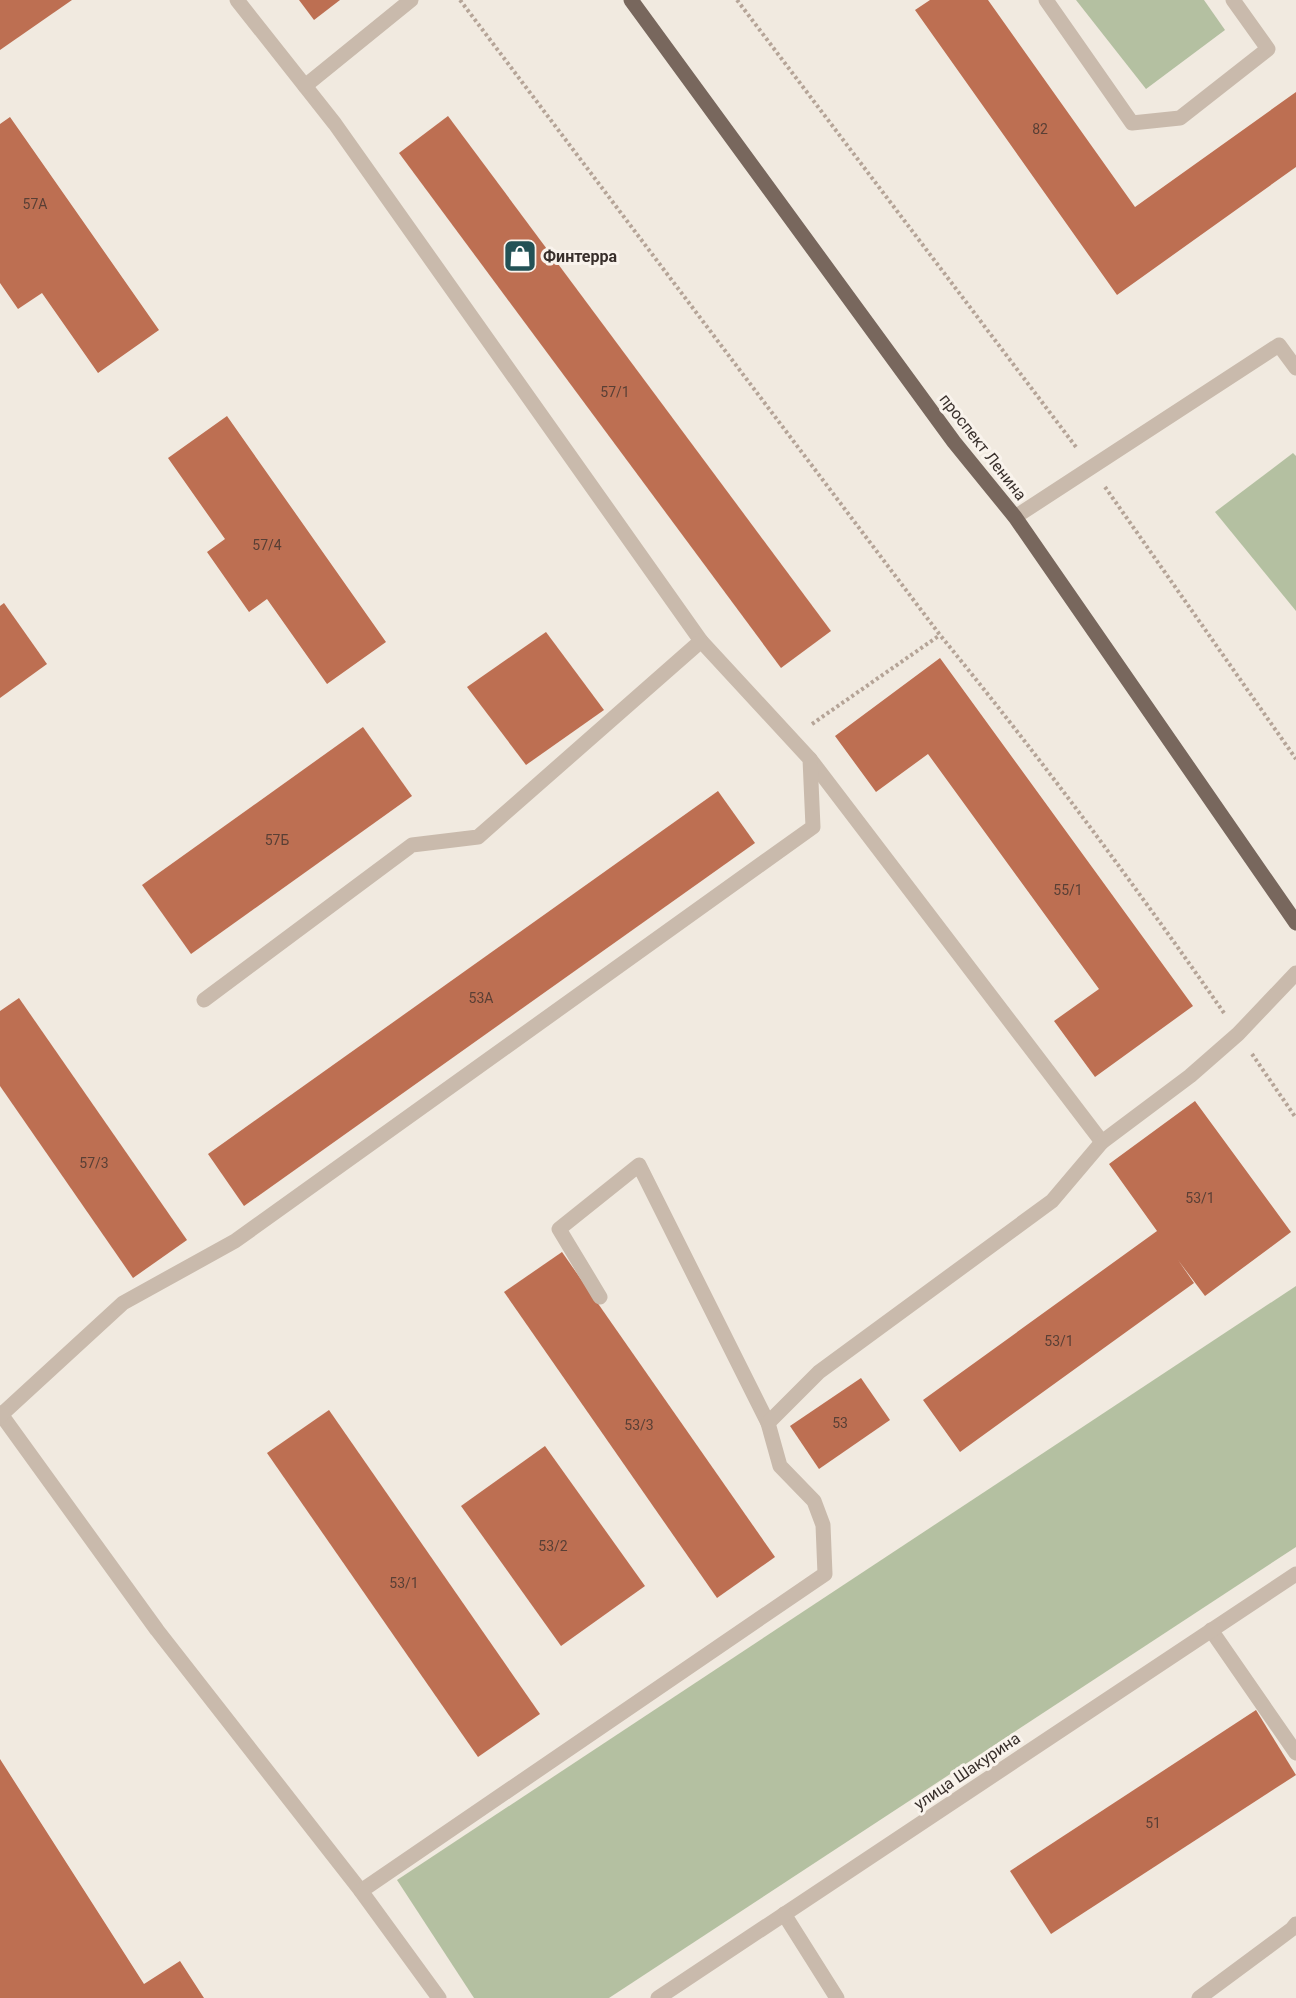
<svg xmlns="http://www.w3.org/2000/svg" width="1296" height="1998" font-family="Roboto,sans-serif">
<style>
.green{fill:#b4c0a1}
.building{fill:#bd6f52}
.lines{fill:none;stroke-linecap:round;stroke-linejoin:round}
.path{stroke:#b5a497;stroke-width:4;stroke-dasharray:3 3;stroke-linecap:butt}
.minor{stroke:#c9baac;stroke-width:15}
.major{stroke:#78675d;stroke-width:15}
.labels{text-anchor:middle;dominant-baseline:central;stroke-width:6;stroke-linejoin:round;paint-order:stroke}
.number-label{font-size:14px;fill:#593f35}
.poi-label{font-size:16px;font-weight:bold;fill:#382f2b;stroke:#f9f3ec;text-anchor:start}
.street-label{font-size:16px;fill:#382f2b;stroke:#f9f3ec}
</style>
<rect width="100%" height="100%" fill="#f1eae0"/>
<!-- green -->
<g class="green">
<path d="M1076,0h128l21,30 -79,59z"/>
<path d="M1293,453l3,3v155l-81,-99z"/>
<path d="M1296,1286v261l-687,451h-135l-77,-118z"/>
</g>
<!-- building -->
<g class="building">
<path d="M0,0h72l-72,50z"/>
<path d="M299,0h41l-26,20z"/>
<path d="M930,0h58l147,207 161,-115v75l-179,128 -202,-285z"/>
<path d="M448,116l383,515 -50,37 -382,-515z"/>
<path d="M10,117l149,213 -61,43 -56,-80 -24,16 -18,-26v-159z"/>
<path d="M227,416l159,226 -59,42 -60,-85 -18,13 -42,-60 18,-13 -57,-81z"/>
<path d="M4,603l43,61 -47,34v-92z"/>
<path d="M546,632l58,78 -78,55 -59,-78z"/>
<path d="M940,658l253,348 -98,71 -41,-56 45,-32 -171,-235 -52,38 -41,-56z"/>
<path d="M363,727l49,69 -221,158 -49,-69z"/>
<path d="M718,791l37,52 -511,363 -36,-52z"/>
<path d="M19,998l168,242 -54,38 -133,-192v-75z"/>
<path d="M1195,1101l96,131 -86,64 -27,-36 16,23 -234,169 -37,-52 234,-169 -48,-67z"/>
<path d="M562,1252l213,305 -58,41 -213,-306z"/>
<path d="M861,1378l29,42 -71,49 -29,-43z"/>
<path d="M329,1410l211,304 -62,43 -211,-304z"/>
<path d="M545,1446l100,140 -84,60 -100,-140z"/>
<path d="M1256,1710l40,65 -245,159 -41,-63z"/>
<path d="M0,1759l144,225 36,-23 24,37h-204z"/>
</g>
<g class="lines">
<!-- path -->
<g class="path">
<path d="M460,0l480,635c100,122 194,249 284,378"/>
<path d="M737,0l339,447"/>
<path d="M1105,487l191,272"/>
<path d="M812,724l128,-89"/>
<path d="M1252,1054l44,64"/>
</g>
<!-- minor -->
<g class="minor">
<path d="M237,0l98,124 366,517"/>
<path d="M1046,0l86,123 48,-5 88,-69 -35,-49"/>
<path d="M305,86l106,-86"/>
<path d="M1015,517l264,-172 17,23"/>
<path d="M810,759l292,383"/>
<path d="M600,1297l-41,-68 80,-64 129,258"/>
<path d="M0,1413l157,217 204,261"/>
<path d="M1,1415l122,-112 112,-62 578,-414 -3,-68 -109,-118 -223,196 -66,8 -208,155"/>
<path d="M1211,1630l85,123"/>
<path d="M784,1914l53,84"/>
<path d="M439,1998l-78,-107 464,-317 -2,-49 -9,-24 -34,-35 -12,-43 51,-51 233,-171 50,-59 88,-66 48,-42 58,-61"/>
<path d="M658,1998l638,-424"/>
<path d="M1199,1998l93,-69 4,-5"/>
</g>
<!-- major -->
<path class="major" d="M631,0l323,442 61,75 281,406"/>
</g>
<!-- icons -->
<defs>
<g id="shop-square" transform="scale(1.725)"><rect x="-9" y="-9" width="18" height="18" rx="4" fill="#235256" stroke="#f9f3ec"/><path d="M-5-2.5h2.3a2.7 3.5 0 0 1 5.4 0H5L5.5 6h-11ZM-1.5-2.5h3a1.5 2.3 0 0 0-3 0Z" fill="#fff"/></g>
</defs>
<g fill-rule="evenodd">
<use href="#shop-square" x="520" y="256"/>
</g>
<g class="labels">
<!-- number labels -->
<g class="number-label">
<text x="1040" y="129">82</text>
<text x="35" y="204">57А</text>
<text x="615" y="392">57/1</text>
<text x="267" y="545">57/4</text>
<text x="277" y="840">57Б</text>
<text x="1068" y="890">55/1</text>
<text x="481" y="998">53А</text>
<text x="94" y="1163">57/3</text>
<text x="1200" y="1198">53/1</text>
<text x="1059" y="1341">53/1</text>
<text x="840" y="1423">53</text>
<text x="639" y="1425">53/3</text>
<text x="553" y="1546">53/2</text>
<text x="404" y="1583">53/1</text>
<text x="1153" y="1823">51</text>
</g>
<!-- poi labels -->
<g class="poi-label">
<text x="543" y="256">Финтерра</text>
</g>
<!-- street labels -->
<g class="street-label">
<text transform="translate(983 447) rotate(52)">проспект Ленина</text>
<text transform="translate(967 1771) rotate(-34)">улица Шакурина</text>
</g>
</g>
</svg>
